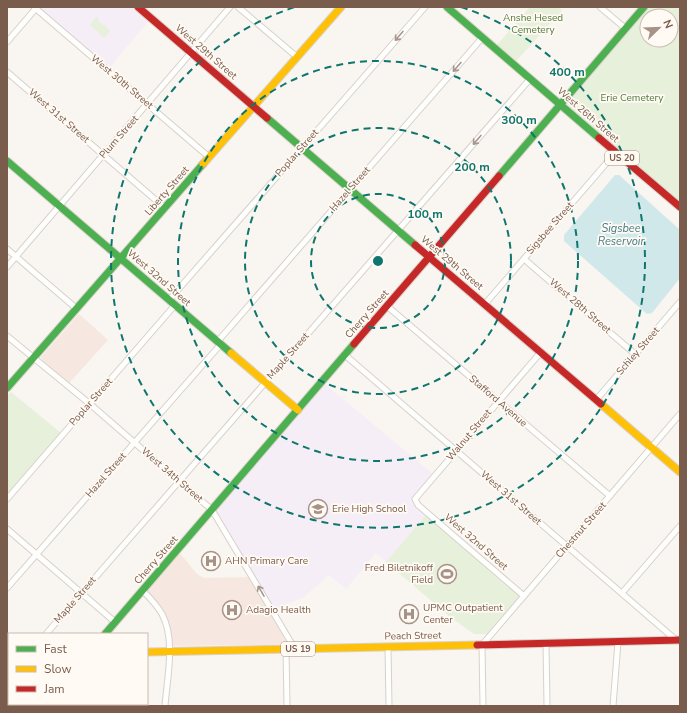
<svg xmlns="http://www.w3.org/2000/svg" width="687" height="713" font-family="'Nunito Sans',sans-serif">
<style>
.commercial{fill:#f6e8e1}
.education{fill:#f6eef6}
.green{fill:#e7f0db;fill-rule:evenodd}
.water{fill:#d0e8ea}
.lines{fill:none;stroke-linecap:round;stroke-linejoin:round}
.street-casing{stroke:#d7d1cb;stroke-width:7}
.fast-casing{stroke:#d9d2cb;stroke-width:9}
.slow-casing{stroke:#d9d2cb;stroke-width:9}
.jam-casing{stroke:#d9d2cb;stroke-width:9}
.street{stroke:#fefefd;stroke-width:5}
.fast{stroke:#4caf50;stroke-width:7}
.slow{stroke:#ffc107;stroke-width:7}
.jam{stroke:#c62828;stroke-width:7}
.oneway{stroke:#a8958b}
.ring{fill:none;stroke:#0f766e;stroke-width:2;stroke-dasharray:7 5}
.labels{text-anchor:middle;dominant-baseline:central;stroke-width:3.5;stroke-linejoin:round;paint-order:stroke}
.shield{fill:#fffaf3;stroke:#a28b7f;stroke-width:1}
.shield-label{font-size:9px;font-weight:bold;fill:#7a5c4d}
.park-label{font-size:10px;fill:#537a41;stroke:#fffaf3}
.street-label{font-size:10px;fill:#7a5c4d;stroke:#fffaf3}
.poi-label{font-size:10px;fill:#7a5c4d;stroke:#fffaf3;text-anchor:start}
.water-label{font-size:11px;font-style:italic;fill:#437c86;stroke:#fffaf3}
.centre{fill:#0f766e;stroke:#fffaf3;stroke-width:2}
.ring-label{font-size:12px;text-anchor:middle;font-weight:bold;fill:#0f766e;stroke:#fffaf3;stroke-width:3.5;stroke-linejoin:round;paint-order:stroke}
</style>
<rect width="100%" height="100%" fill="#f9f5f0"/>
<!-- commercial -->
<g class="commercial">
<path d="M79,314l29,26 -39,43 -25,-20 -3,-6z"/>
<path d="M179,552l18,22 3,2 5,2 44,-1 36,62 1,4 -1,1 -18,1 -93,1 -2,-1 -2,-17 -2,-7 -10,-17 -12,-13z"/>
</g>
<!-- education -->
<g class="education">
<path d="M41,7h92l16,14 -32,37 -7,10 -69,-59z"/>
<path d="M325,384l108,90 -19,22v4l2,7 103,89 1,1 -32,37h-14l-25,-18 -73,-63 -30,36 -17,-14 -25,22 -30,12 -58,-99z"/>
</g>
<!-- green -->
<g class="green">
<path d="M530,7h28l4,4 -46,50 -19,-16z"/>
<path d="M647,7h33v196l-114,-100 1,-2zM647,16h24v24h-24z"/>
<path d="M96,17l2,1v3l5,4h2l5,6 -6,7 -14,-13z"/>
<path d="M11,392l50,41 -54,62v-99z"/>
<path d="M426,515l93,81 1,1 -32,37h-14l-25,-18 -63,-54z"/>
</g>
<!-- water -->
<path class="water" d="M615,175h4l61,55v48l-28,35 -5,1 -83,-73v-6z"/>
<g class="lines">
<!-- street casing -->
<g class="street-casing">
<g id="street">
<path d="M34,7l175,150"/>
<path d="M238,7l59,50"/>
<path d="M600,7l25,21"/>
<path d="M7,42l30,-35"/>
<path d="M7,72l158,136"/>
<path d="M7,249l70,60"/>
<path d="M524,259l111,95"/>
<path d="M7,267l223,-260"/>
<path d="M169,300l256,-293"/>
<path d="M485,304l131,-152"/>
<path d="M387,306l223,190"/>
<path d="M7,336l83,68 122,106 83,139"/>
<path d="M218,341l264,-303"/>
<path d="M345,355l331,285"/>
<path d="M596,400l84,-98"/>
<path d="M7,499l168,-194"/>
<path d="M7,529l108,93"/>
<path d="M7,588l214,-244"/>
<path d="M143,591c7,7 14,14 19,23 14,26 5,64 3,92"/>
<path d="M622,593l58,-67"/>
<path d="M524,596l-106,-91 -3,-6 126,-147"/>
<path d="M46,634l484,-555"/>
<path d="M546,643l1,63"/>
<path d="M388,647l1,59"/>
<path d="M286,649l1,57"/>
<path d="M483,706l-1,-61 198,-231"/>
<path d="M613,706l5,-64"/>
</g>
</g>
<!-- fast casing -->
<g class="fast-casing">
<g id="fast">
<path d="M447,7l152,131"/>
<path d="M267,118l148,127"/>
<path d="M7,161l224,192"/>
<path d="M499,176l145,-169"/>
<path d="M7,388l196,-224"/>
<path d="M105,634l249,-290"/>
</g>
</g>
<!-- slow casing -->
<g class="slow-casing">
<g id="slow">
<path d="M203,164l138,-157"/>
<path d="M231,353l67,57"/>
<path d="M601,404l79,68"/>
<path d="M147,652l330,-7"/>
<path d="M7,655h2"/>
</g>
</g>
<!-- jam casing -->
<g class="jam-casing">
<g id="jam">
<path d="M138,7l129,111"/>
<path d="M599,138l81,69"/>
<path d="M415,245l186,159"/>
<path d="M354,344l145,-168"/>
<path d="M477,645l203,-5"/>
<path d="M7,704l2,2"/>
<path d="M43,706l2,-2"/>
</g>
</g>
<!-- street -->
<use href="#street" class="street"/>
<!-- fast -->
<use href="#fast" class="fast"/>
<!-- slow -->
<use href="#slow" class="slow"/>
<!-- jam -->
<use href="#jam" class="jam"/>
</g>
<!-- one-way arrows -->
<defs><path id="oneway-shaft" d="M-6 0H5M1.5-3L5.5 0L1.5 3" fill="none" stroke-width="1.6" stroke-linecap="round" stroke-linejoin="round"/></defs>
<g class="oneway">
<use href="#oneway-shaft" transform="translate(399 36) rotate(131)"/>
<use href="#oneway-shaft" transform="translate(457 67) rotate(131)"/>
<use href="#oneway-shaft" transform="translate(477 140) rotate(131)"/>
<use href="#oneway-shaft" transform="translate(261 591) rotate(-120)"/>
</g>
<!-- distance rings -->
<g class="ring">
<circle cx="378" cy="261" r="67"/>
<circle cx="378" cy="261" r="133"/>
<circle cx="378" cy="261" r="200"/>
<path d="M461 7A267 267 0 1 1 295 7"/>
</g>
<!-- icons -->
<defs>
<g id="school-ring" transform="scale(1)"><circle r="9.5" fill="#fffaf3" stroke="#a69286" stroke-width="1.5"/><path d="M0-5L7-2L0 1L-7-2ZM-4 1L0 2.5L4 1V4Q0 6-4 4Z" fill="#a69286"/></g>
<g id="hospital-ring" transform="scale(1)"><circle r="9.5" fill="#fffaf3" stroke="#a69286" stroke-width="1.5"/><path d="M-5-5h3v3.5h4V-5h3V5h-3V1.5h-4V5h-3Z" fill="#a69286"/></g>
<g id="stadium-ring" transform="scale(1)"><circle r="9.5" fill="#fffaf3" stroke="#a69286" stroke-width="1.5"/><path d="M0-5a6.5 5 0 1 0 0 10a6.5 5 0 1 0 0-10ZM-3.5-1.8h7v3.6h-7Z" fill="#a69286"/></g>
</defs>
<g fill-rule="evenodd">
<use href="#school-ring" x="318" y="509"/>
<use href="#hospital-ring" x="211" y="561"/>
<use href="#stadium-ring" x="447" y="574"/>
<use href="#hospital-ring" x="232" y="610"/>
<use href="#hospital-ring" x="409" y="614"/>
</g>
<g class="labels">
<!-- shield labels -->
<g class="shield">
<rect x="605" y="151" width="34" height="14" rx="3"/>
<rect x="281" y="642" width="34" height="14" rx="3"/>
</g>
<g class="shield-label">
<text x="622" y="158">US 20</text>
<text x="298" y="649">US 19</text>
</g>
<!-- park labels -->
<g class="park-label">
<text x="533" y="18">Anshe Hesed<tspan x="533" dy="12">Cemetery</tspan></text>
<text x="632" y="98">Erie Cemetery</text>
</g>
<!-- street labels -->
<g class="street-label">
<text transform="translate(206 52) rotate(41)">West 29th Street</text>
<text transform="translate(122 82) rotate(40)">West 30th Street</text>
<text transform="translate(588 115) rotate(41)">West 26th Street</text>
<text transform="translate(59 116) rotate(41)">West 31st Street</text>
<text transform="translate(119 137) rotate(-49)">Plum Street</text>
<text transform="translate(297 153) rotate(-49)">Poplar Street</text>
<text transform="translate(350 189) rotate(-49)">Hazel Street</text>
<text transform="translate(167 191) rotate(-49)">Liberty Street</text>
<text transform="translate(550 228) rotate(-49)">Sigsbee Street</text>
<text transform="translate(452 263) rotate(40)">West 29th Street</text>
<text transform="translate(159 278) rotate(41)">West 32nd Street</text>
<text transform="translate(580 306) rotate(41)">West 28th Street</text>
<text transform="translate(367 314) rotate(-49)">Cherry Street</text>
<text transform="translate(638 351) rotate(-49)">Schley Street</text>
<text transform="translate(288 356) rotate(-49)">Maple Street</text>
<text transform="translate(498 401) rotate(41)">Stafford Avenue</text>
<text transform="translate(91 402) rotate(-49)">Poplar Street</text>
<text transform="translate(469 435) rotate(-50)">Walnut Street</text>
<text transform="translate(106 475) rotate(-49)">Hazel Street</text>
<text transform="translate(172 475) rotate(41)">West 34th Street</text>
<text transform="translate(511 498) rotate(41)">West 31st Street</text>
<text transform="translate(581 530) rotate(-49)">Chestnut Street</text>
<text transform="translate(476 542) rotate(41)">West 32nd Street</text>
<text transform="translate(156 560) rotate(-49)">Cherry Street</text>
<text transform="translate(75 600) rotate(-49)">Maple Street</text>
<text transform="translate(413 636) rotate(-1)">Peach Street</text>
</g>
<!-- poi labels -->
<g class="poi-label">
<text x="332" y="509">Erie High School</text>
<text x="225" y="561">AHN Primary Care</text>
<text x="433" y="568" text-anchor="end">Fred Biletnikoff<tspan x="433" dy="12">Field</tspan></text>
<text x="423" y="608">UPMC Outpatient<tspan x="423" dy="12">Center</tspan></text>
<text x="246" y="610">Adagio Health</text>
</g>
<!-- water labels -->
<g class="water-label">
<text x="621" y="228">Sigsbee<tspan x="621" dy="13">Reservoir</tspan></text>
</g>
</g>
<circle cx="378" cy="261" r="6" class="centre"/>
<g class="ring-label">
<text x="567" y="76">400 m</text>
<text x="519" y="124">300 m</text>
<text x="472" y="171">200 m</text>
<text x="425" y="218">100 m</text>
</g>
<!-- border -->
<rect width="687" height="713" fill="none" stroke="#7a5c4d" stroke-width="16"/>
<!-- legend -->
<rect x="8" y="633" width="140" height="72" fill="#fffaf3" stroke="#cabbb1"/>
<rect x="16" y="646" width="20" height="6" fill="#4caf50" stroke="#cabbb1"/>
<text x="44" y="653" font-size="12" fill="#7a5c4d">Fast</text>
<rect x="16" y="666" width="20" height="6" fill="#ffc107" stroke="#cabbb1"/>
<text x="44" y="673" font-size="12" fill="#7a5c4d">Slow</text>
<rect x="16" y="686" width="20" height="6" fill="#c62828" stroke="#cabbb1"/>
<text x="44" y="693" font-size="12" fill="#7a5c4d">Jam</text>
<!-- north arrow -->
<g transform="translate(659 28) rotate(67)"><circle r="19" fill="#fffaf3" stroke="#cabbb1"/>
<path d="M0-3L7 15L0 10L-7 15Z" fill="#a69286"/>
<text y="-6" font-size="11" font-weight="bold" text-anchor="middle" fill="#7a5c4d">N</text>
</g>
</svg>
